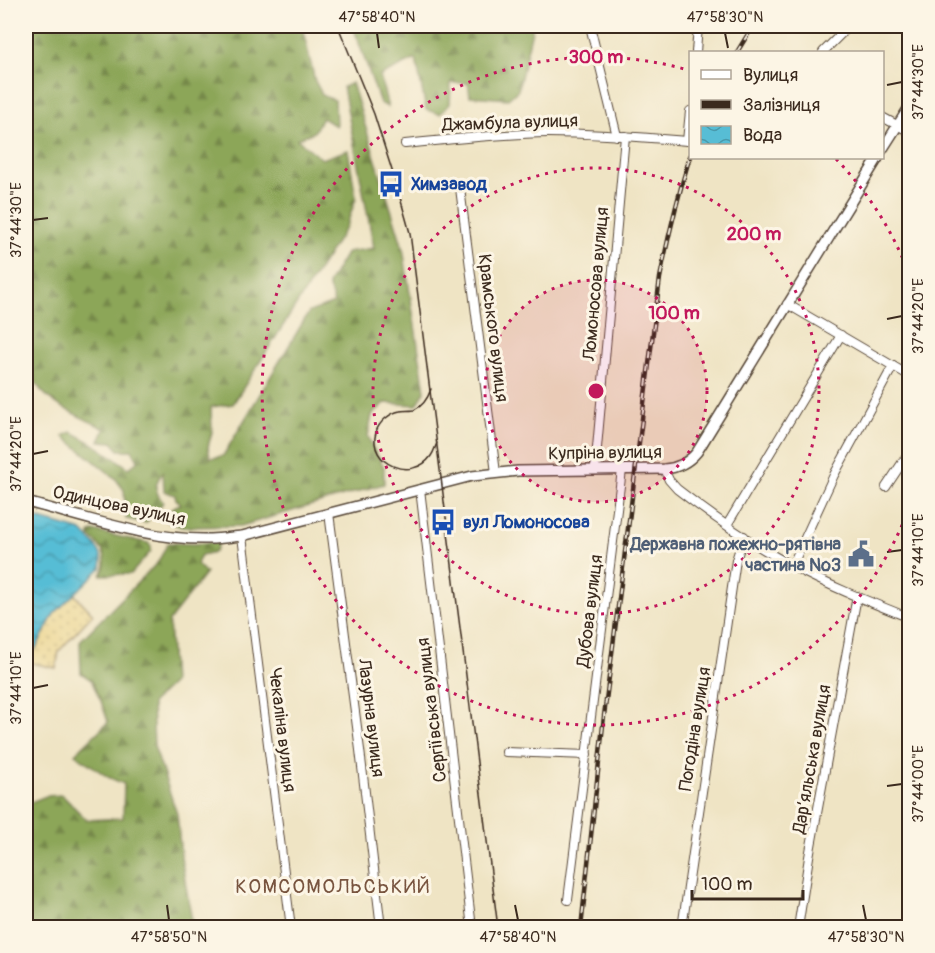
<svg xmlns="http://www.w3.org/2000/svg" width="935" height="953" font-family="Pangolin,sans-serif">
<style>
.forest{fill:url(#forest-firs);stroke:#64683b;stroke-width:1.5}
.sand{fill:url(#sand-dots);stroke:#94825e;stroke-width:1.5}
.water{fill:url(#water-waves);stroke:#49747a;stroke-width:1.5}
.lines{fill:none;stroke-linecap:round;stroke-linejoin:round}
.minor-casing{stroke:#564637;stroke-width:10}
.major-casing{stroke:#564637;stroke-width:12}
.minor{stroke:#fff;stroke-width:8}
.major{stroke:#fff;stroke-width:9}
.tram{stroke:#3b2a1e;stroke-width:1.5}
.rail-casing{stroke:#3b2a1e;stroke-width:4.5}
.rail{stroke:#fcf5e5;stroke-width:2;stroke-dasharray:7;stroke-linecap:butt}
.ticks{fill:none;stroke:#3b2a1e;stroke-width:2}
.ring{fill:none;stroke:#c2185b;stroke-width:3;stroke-dasharray:3 6}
.labels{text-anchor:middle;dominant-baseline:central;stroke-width:6;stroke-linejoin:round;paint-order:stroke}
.street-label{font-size:18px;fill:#3b2a1e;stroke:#fcf5e5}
.transit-label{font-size:18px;font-weight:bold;fill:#164399;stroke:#fcf5e5;text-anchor:start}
.service-label{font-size:18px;font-weight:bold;fill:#4e5e75;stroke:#fcf5e5;text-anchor:end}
.neighbourhood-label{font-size:20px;letter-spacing:1.5px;fill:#78543f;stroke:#fcf5e5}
.centre{fill:#c2185b;stroke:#fcf5e5;stroke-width:3}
.ring-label{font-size:18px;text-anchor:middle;font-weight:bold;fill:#c2185b;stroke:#fcf5e5;stroke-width:6;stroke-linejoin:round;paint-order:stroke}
.neatline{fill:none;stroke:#3b2a1e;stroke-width:2}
.ticks-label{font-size:15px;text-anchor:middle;fill:#3b2a1e}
</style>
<defs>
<pattern id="forest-firs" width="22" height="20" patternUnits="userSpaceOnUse" patternTransform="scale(1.5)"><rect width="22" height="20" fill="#8ca658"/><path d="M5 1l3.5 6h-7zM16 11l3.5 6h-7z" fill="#748748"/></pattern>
<pattern id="sand-dots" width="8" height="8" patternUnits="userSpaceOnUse" patternTransform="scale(1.5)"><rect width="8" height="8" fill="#eeda9e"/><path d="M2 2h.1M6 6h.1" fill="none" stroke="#cdbb88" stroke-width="1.8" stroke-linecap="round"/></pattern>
<pattern id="water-waves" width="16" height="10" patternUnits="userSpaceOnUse" patternTransform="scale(1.5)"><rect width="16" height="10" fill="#57bdd5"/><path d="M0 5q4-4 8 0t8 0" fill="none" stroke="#499aac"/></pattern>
</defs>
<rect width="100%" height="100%" fill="#fcf5e5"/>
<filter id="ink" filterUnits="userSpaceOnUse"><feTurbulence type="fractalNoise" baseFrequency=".0167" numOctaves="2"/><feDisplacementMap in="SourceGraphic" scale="12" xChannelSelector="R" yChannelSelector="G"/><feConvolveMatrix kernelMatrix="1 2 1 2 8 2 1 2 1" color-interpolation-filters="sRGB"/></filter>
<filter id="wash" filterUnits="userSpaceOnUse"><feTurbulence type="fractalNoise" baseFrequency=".008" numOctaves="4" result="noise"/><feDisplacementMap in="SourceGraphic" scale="24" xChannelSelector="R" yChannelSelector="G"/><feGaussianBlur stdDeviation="1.35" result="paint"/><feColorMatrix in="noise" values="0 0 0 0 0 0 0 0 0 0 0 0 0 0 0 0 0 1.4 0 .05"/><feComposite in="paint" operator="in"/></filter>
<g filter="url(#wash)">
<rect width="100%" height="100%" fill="#efe4c4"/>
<!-- forest -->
<g class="forest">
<path d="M26,26h276l13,55 8,15 12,4 1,26 -14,-8 -8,14 -17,7 25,20 26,-9 8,48 -10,29 -113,177 -22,3 1,25 -4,15 2,11 13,-2 86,-144 25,-9 -6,-19 19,-32 27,-4 -31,-161 9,-4 51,165 22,143 -8,14 -32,-2 -13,12 -4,21 6,14 10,17v17l-143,42 -59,1 -14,-5c1,-11 2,-15 13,-18l-5,-5 -1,-4 -11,-4 -1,-19c-9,12 -9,19 0,30 -5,10 -11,13 -17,21l-20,-4 -2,-29 -9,-12 -52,-42 9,-4 20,11 37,25 9,-7 -6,-11h-13l-7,-8 -13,-1 6,-12c-22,-12 -63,-26 -71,-51 -1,-4 -1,-9 -2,-14l-6,-3z"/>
<path d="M353,26h180l-15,64 -10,9 -38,-3 -2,-13h-17l-1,21 -10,10 -14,-4 -10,-51 -36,17 8,31 -8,-4z"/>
<path d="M93,531l55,12 3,3v5l-20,23 -30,1c9,-15 2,-28 -11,-38v-4z"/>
<path d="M219,542l-4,10 -14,3 -4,9 9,9 -37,48 4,62 -21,20 2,43 23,68 4,43 12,70 -167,1v-124l20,-8 16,-1 25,25 36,-2 1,-34 -16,-7 -33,-23 33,-32 -7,-21 -10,-21 -10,-7 -1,-32 78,-79 10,-19 25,1z"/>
</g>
<!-- sand -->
<path class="sand" d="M74,594l19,20 -34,37 -3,17 -29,-6 10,-16 17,-32z"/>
<!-- water -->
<path class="water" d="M26,515l56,16 14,15 4,7 2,6 -1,9 -47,46 -17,32 -10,16 -1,6z"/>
</g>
<g filter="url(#ink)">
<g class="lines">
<!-- minor casing -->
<g class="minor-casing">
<g id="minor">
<path d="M590,26l27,110"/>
<path d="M696,52l2,-26"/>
<path d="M823,52l18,-18 5,-8"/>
<path d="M882,117l28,15"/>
<path d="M405,144c47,-5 95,-10 143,-11 46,0 93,4 139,8l3,-30"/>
<path d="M460,188l36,285"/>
<path d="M787,304l123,72"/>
<path d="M664,469l5,11 8,9c36,28 75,55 115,77 37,20 78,36 118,52"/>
<path d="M595,470l30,-334"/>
<path d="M886,487l24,-36"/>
<path d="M420,489l52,439"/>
<path d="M329,513l31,237 21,178"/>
<path d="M727,525l114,-190"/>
<path d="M242,536l49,392"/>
<path d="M792,566l42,-91 59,-109"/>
<path d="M506,752l81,3"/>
<path d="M568,900l54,-430"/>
<path d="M682,928l54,-368 8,-24"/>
<path d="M798,928l11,-71 48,-261"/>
</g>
</g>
<!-- major casing -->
<g class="major-casing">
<g id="major">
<path d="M882,150l28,-44"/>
<path d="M26,502c57,14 125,39 184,37 10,0 21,-2 32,-3l230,-60 46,-5 146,-2c14,-1 24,-6 33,-17l181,-294"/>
</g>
</g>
<!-- minor -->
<use href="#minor" class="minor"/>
<!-- major -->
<use href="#major" class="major"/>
<!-- tram -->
<g class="tram">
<path d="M338,26l36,88 22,69 14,50 88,695"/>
<path d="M431,389c-3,9 -8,17 -17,21 -5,1 -10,0 -14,1 -10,2 -21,11 -24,21 -9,33 37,50 55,24 3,-4 4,-9 6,-13"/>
</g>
<!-- rail casing -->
<g class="rail-casing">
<g id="rail">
<path d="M737,52l16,-26"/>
<path d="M581,928l23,-212 56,-438c8,-41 18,-82 30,-122"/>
</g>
</g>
<!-- rail -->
<use href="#rail" class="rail"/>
</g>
</g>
<!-- ticks -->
<path class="ticks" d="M377,33l2,15M725,33l3,15M887,85l15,-3M33,220l15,-2M887,319l15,-3M33,454l15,-3M887,552l15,-2M33,688l15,-3M887,786l15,-2M167,905l2,15M515,905l3,15M863,905l3,15"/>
<!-- distance rings -->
<circle cx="596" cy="391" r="111" fill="#c2185b" fill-opacity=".12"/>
<g class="ring">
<circle cx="596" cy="391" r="111"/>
<circle cx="596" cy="391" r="223"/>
<path d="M909 508A334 334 0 1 1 688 70M836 159A334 334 0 0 1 909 274"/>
</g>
<!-- icons -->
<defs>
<g id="bus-bare" transform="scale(2.07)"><path d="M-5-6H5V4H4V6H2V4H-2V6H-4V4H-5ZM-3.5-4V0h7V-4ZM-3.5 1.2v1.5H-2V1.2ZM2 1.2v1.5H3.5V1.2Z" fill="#1a4fb4" stroke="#fcf5e5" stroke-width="2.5" paint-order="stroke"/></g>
<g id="civic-bare" transform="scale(2.07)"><path d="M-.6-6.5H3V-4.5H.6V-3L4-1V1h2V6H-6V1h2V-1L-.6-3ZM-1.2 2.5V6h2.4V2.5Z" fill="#5c6f8a" stroke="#fcf5e5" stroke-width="2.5" paint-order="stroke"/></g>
</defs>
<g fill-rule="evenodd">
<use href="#bus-bare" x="391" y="184"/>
<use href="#bus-bare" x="443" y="522"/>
<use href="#civic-bare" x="861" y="554"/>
</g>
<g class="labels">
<!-- street labels -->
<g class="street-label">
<text transform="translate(510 123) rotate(-2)">Джамбула вулиця</text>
<text transform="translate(596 284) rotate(-85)">Ломоносова вулиця</text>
<text transform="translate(493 328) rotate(83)">Крамського вулиця</text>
<text transform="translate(605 453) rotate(-1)">Купріна вулиця</text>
<text transform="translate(119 506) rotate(12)">Одинцова вулиця</text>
<text transform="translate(590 611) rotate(-83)">Дубова вулиця</text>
<text transform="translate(432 710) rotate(-97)">Сергіївська вулиця</text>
<text transform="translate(371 718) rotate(83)">Лазурна вулиця</text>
<text transform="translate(695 729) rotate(-81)">Погодіна вулиця</text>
<text transform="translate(282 730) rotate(83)">Чекаліна вулиця</text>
<text transform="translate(812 759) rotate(-80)">Дар’яльська вулиця</text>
</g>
<!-- transit labels -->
<g class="transit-label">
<text x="411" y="184">Химзавод</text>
<text x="463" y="522">вул Ломоносова</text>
</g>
<!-- service labels -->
<g class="service-label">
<text x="841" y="544">Державна пожежно-рятівна<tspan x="841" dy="21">частина №3</tspan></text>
</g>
<!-- neighbourhood labels -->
<g class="neighbourhood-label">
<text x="333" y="886">КОМСОМОЛЬСЬКИЙ</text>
</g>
</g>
<circle cx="596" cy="391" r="9" class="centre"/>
<g class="ring-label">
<text x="596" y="63">300 m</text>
<text x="754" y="240">200 m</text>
<text x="674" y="319">100 m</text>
</g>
<!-- margin -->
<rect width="935" height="953" fill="none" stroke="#fcf5e5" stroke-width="66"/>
<!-- legend -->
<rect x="689" y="51" width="195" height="108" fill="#fcf5e5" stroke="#afa495" stroke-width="1.5"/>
<rect x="701" y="70" width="30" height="9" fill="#ffffff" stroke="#afa495" stroke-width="1.5"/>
<text x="743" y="81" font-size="18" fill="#3b2a1e">Вулиця</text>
<rect x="701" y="100" width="30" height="9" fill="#3b2a1e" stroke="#afa495" stroke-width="1.5"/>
<text x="743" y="111" font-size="18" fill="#3b2a1e">Залізниця</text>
<rect x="701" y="126" width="30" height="18" fill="url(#water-waves)" stroke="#afa495" stroke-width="1.5"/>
<text x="743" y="141" font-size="18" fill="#3b2a1e">Вода</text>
<!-- scale -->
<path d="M692 890v9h111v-9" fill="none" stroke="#3b2a1e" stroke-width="3"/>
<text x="701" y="890" font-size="18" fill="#3b2a1e" stroke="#fcf5e5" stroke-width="4.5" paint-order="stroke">100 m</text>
<rect x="33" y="33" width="869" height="887" class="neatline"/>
<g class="ticks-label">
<text x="377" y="22">47°58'40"N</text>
<text x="725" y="22">47°58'30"N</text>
<text transform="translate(918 82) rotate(-90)" y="5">37°44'30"E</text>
<text transform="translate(16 220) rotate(-90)" y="5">37°44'30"E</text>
<text transform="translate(918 316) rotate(-90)" y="5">37°44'20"E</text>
<text transform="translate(16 454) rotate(-90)" y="5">37°44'20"E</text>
<text transform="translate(918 550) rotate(-90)" y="5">37°44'10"E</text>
<text transform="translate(16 688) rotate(-90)" y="5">37°44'10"E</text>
<text transform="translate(918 784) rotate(-90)" y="5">37°44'00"E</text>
<text x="169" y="942">47°58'50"N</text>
<text x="518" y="942">47°58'40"N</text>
<text x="866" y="942">47°58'30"N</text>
</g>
</svg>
